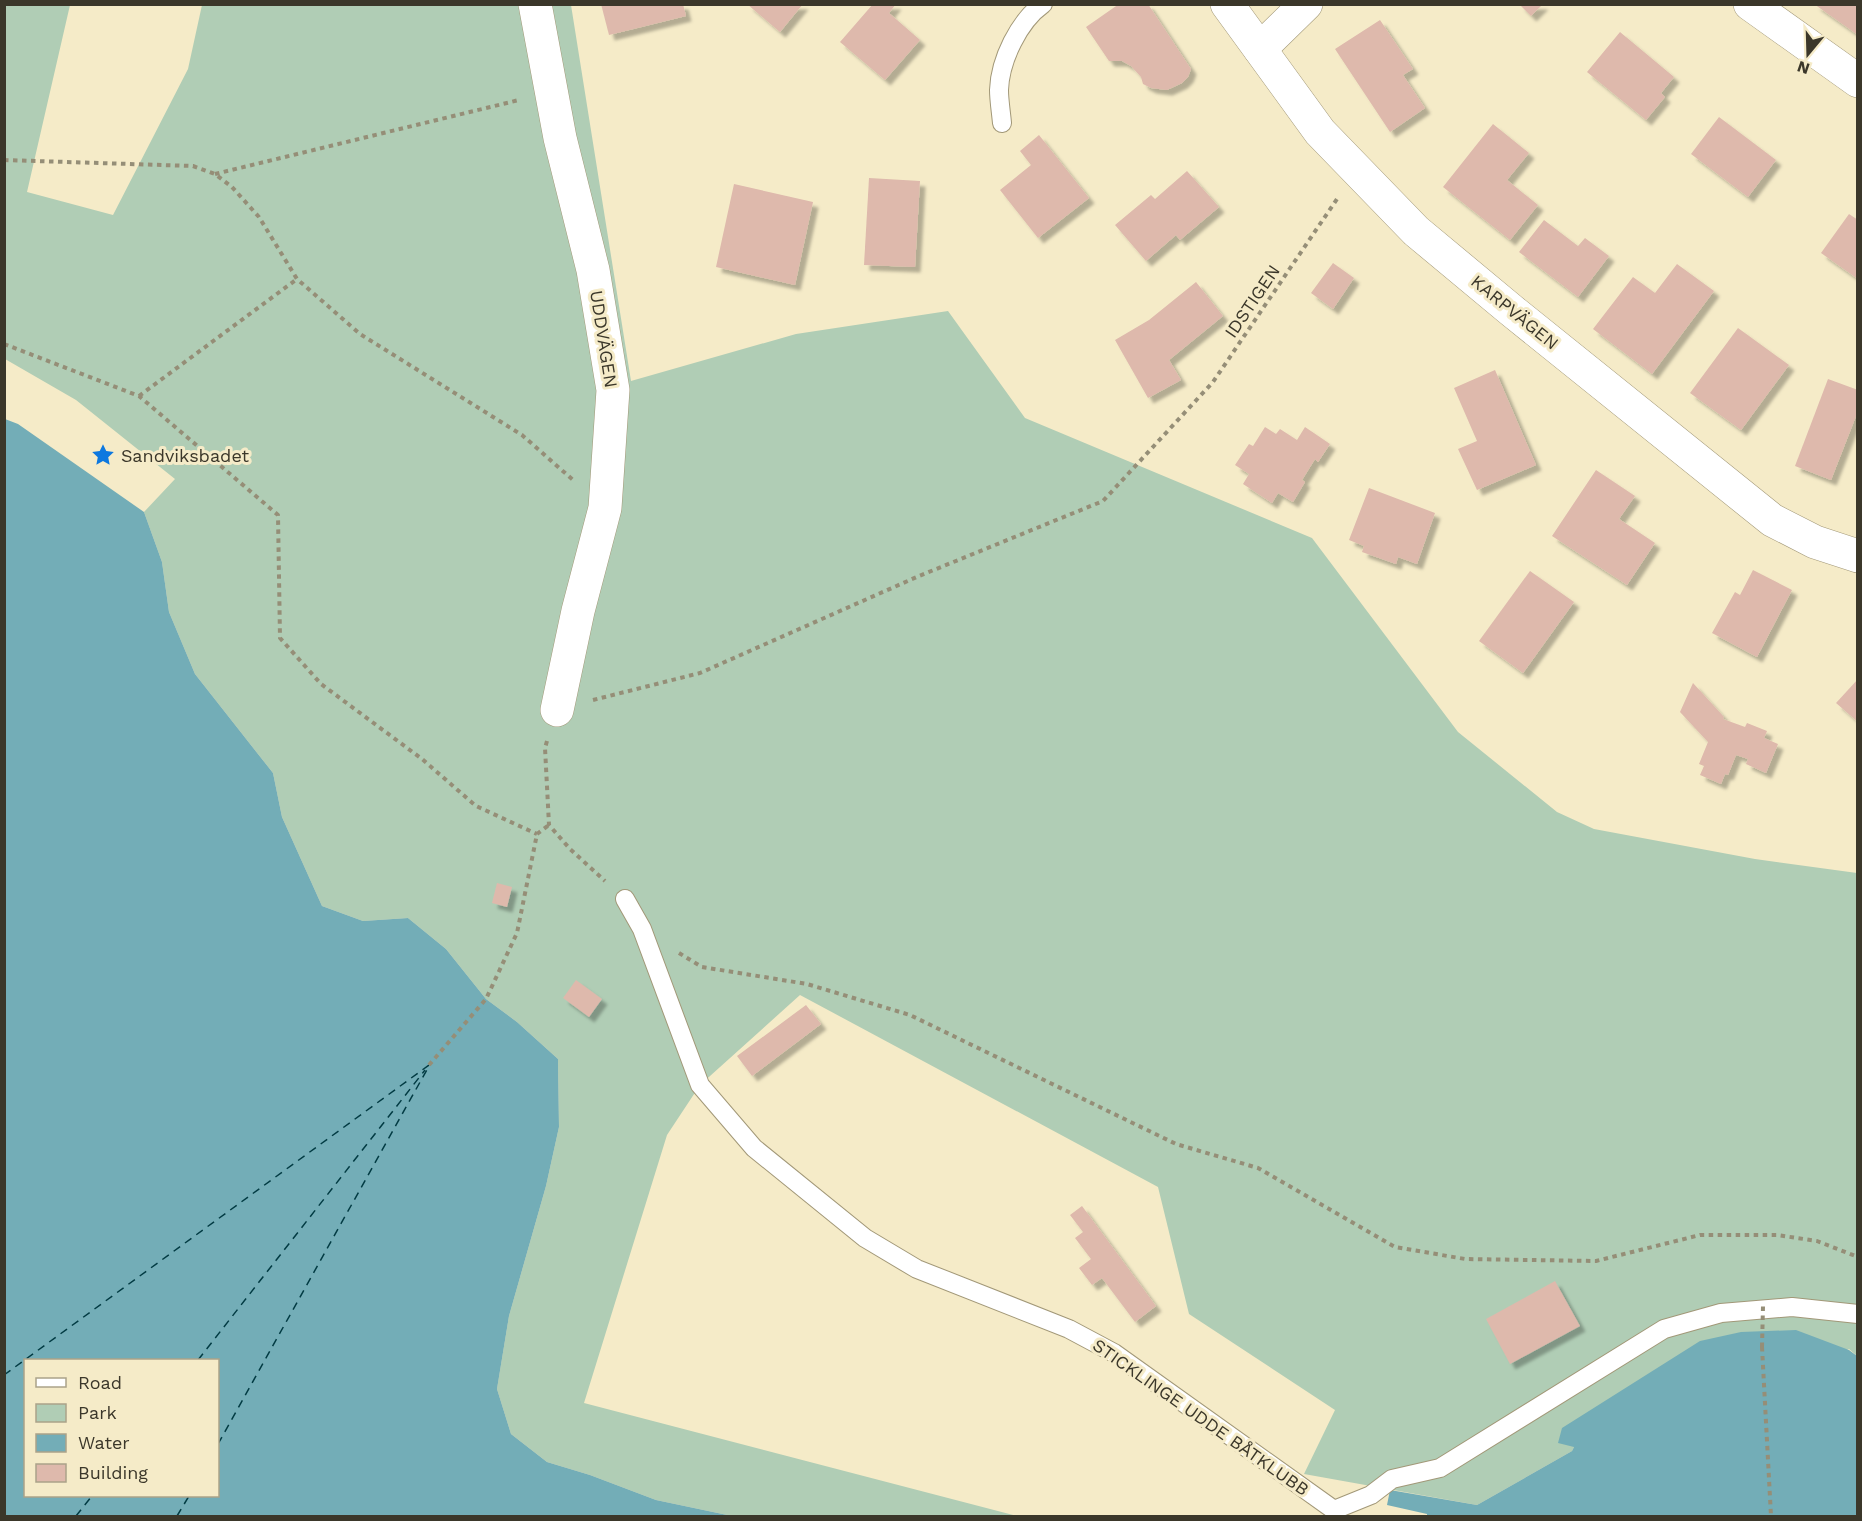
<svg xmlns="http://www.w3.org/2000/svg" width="1862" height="1521" font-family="'Work Sans',sans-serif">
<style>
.green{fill:#b0cdb5}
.water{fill:#73adb7;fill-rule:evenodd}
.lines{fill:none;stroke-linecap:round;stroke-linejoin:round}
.ferry{stroke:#023b43;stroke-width:1.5;stroke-dasharray:8 6;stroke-linecap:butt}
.building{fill:#deb9ac;filter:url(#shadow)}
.lane-casing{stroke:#a29878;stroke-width:20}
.street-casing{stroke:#a29878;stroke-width:34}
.path{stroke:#958e77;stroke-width:4;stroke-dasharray:4.5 4.5;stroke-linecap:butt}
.lane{stroke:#fff;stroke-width:18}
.street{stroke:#fff;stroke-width:33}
.path-bridge{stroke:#958e77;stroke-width:4;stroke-dasharray:4.5 4.5;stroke-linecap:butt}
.labels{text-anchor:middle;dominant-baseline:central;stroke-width:6;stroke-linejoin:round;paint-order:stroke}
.street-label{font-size:18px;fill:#3b372a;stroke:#f5ebc8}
.poi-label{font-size:18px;fill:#3b372a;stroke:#f5ebc8;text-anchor:start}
</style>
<defs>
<filter id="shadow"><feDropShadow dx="5.5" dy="5.5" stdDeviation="1.5" flood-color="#0004"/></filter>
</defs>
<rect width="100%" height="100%" fill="#f5ebc8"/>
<!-- green -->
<path class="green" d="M5,5h65l-43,187 86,23 75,-146 14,-64h369l60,376 165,-47 152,-23 77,107 287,120 146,194 99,80 37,17 161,30 102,14v483l-8,-7 -275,98 -2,4 -95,54 -173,-31 31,-64 -146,-96 -31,-127 -358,-192 -100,90 -33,50 -83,268 433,113h-285l-76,-16 -66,-25 -43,-13 -36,-28 -14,-45 12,-73 37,-130 13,-59 -1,-68 -41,-37 -31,-23 -40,-50 -38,-31 -45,3 -41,-15 -40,-89 -9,-44 -78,-99 -26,-62 -7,-50 -18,-50 31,-33 -99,-79 -71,-41z"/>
<!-- water -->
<g class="water">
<path d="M5,419l13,5 126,88 18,50 7,50 26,62 78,99 9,44 40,89 41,15 45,-3 38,31 40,50 31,23 41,37 1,68 -13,59 -37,130 -12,73 14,45 36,28 43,13 66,25 76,16h-727zM26,1360h192v136h-192z"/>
<path d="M1796,1330l53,20 8,6v160h-430v-2l-40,-9 3,-15 87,15 95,-54 2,-4 -16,-4 4,-15 138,-87 41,-9z"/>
</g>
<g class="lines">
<!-- ferry -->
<g class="ferry">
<path d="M198,1360l227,-290"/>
<path d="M4,1375l425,-310"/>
<path d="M218,1444l211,-378"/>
<path d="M76,1516l16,-20"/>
<path d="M177,1516l12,-20"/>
</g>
</g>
<!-- building -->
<g class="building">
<path d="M601,4h82l3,12 -77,19z"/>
<path d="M747,4h56l-23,28z"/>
<path d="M873,4h23l-7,9 31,27 -35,40 -45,-38z"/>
<path d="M1119,4h29l43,65 -3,8 -6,6 -15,7 -16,-2 -8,-4 -2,-7 -10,-11 -9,-5h-13l-23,-34z"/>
<path d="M1519,4h24l-12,12z"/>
<path d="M1814,4h44v31z"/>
<path d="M1380,20l33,49 -10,6 22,33 -35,24 -55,-83z"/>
<path d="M1620,32l54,45 -13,16 4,4 -19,23 -59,-48z"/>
<path d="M1719,117l57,43 -28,37 -57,-43z"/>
<path d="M1493,124l36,29 -22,27 31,25 -28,35 -67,-53z"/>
<path d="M1039,135l50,63 -51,40 -38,-48 31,-25 -11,-14z"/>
<path d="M1187,171l32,36 -39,33 -4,-5 -30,26 -31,-36 36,-30 4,4z"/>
<path d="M869,178l51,3 -5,86 -51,-2z"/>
<path d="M734,184l79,18 -18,83 -79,-18z"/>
<path d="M1849,214l9,6v59l-37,-26z"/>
<path d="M1544,220l34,26 7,-8 24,18 -31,41 -59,-45z"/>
<path d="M1333,263l21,15 -21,31 -22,-16z"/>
<path d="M1677,264l37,27 -62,83 -59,-45 40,-52 22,16z"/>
<path d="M1196,282l27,34 -54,44 12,20 -33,18 -33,-58 34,-20z"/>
<path d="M1738,328l51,37 -48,65 -51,-37z"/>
<path d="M1495,370l41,95 -59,25 -19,-41 19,-8 -23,-53z"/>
<path d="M1828,379l30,11v21l-27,69 -36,-14z"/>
<path d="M1265,427l11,7 4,-5 17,11 8,-13 25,17 -12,18 -3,-3 -13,21 3,2 -12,20 -15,-9 -6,10 -29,-19 6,-10 -14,-9 14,-21 4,2z"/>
<path d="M1596,470l39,26 -16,23 36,24 -28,42 -75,-49z"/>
<path d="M1369,488l66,25 -18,51 -19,-7 -2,7 -34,-12 2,-6 -15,-6z"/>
<path d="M1753,570l39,20 -35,67 -45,-24 23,-41 5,3z"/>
<path d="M1530,571l44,31 -51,71 -44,-32z"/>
<path d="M1858,679v43l-22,-19z"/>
<path d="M1693,683l31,34 -1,2 22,8 2,-4 20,8 -3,7 14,6 -12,29 -20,-9 2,-5 -12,-4 -8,20 -3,-1 -4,10 -21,-9 4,-9 -5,-2 9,-22 -28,-30z"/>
<path d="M497,883l15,4 -5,20 -15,-4z"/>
<path d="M576,980l26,19 -13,18 -26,-19z"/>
<path d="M806,1005l15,19 -69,52 -15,-20z"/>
<path d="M1082,1206l74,100 -21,16 -33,-44 -10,7 -13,-17 12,-9 -16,-21 8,-6 -13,-17z"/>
<path d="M1555,1281l25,45 -70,38 -24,-45z"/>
</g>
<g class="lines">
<!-- lane casing -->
<g class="lane-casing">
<g id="lane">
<path d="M1002,123c-1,-11 -3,-23 -3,-33 1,-30 20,-69 44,-86"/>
<path d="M625,899l17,30 58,156 54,63 111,90 52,31 152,60 45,24 220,157 37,-15 21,-16 48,-11 224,-139 57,-16 71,-6 66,7"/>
</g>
</g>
<!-- street casing -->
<g class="street-casing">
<g id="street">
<path d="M535,4l25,134 33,132 20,120 -8,118 -27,103 -21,99"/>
<path d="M1227,4l93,128 96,99 95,79 261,210 43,22 43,14"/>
<path d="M1750,4l108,77"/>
<path d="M1260,49l46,-45"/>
</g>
</g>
<!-- path -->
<g class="path">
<path d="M4,160l189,6 22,8 17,13 27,30 38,62 63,55 162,101 51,45"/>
<path d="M215,174l304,-74"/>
<path d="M4,344l135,52 139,119 2,123 41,46 101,75 54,47 61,28"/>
<path d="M139,396l158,-117"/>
<path d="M593,700l107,-27 219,-97 184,-75 110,-119 124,-183"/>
<path d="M547,741l-2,7 4,77 21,24 35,32"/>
<path d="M679,953l23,14 105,17 103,31 266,129 82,24 137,79 70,12 131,2 104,-26h77l40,6 41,16"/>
<path d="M429,1065l57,-66 31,-66 20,-99 12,-9"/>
<path d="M1762,1347l9,169"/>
</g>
<!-- lane -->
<use href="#lane" class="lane"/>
<!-- street -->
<use href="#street" class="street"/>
<!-- path-bridge -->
<path class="path-bridge" d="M1762,1347l1,-41"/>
</g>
<!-- icons -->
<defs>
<g id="sight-bare" transform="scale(1.8)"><path d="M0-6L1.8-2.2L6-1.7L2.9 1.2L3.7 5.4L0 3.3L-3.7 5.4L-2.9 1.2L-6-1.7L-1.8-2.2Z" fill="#0d78df" stroke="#f5ebc8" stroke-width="2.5" paint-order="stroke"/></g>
</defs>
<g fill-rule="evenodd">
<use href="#sight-bare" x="103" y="455"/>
</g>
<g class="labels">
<!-- street labels -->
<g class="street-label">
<text transform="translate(1252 301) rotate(-56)">IDSTIGEN</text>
<text transform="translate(1515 312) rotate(39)">KARPVÄGEN</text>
<text transform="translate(604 339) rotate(81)">UDDVÄGEN</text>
<text transform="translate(1201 1417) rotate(35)">STICKLINGE UDDE BÅTKLUBB</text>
</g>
<!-- poi labels -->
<g class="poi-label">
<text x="121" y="455">Sandviksbadet</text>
</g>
</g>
<!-- border -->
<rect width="1862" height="1521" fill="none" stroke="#3b372a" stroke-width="12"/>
<!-- legend -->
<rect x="24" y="1359" width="195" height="138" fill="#f5ebc8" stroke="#aba389" stroke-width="1.5"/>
<rect x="36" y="1378" width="30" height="9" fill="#ffffff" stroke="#aba389" stroke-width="1.5"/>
<text x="78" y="1389" font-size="18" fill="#3b372a">Road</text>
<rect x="36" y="1404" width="30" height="18" fill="#b0cdb5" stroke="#aba389" stroke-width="1.5"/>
<text x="78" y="1419" font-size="18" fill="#3b372a">Park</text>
<rect x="36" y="1434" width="30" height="18" fill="#73adb7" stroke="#aba389" stroke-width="1.5"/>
<text x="78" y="1449" font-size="18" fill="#3b372a">Water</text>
<rect x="36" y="1464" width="30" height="18" fill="#deb9ac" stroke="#aba389" stroke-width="1.5"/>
<text x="78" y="1479" font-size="18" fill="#3b372a">Building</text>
<!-- north arrow -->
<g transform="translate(1808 54) rotate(199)" stroke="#f5ebc8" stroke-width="4.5" paint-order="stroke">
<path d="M0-4.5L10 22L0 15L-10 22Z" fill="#3b372a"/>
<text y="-9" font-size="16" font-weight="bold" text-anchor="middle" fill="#3b372a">N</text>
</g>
</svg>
